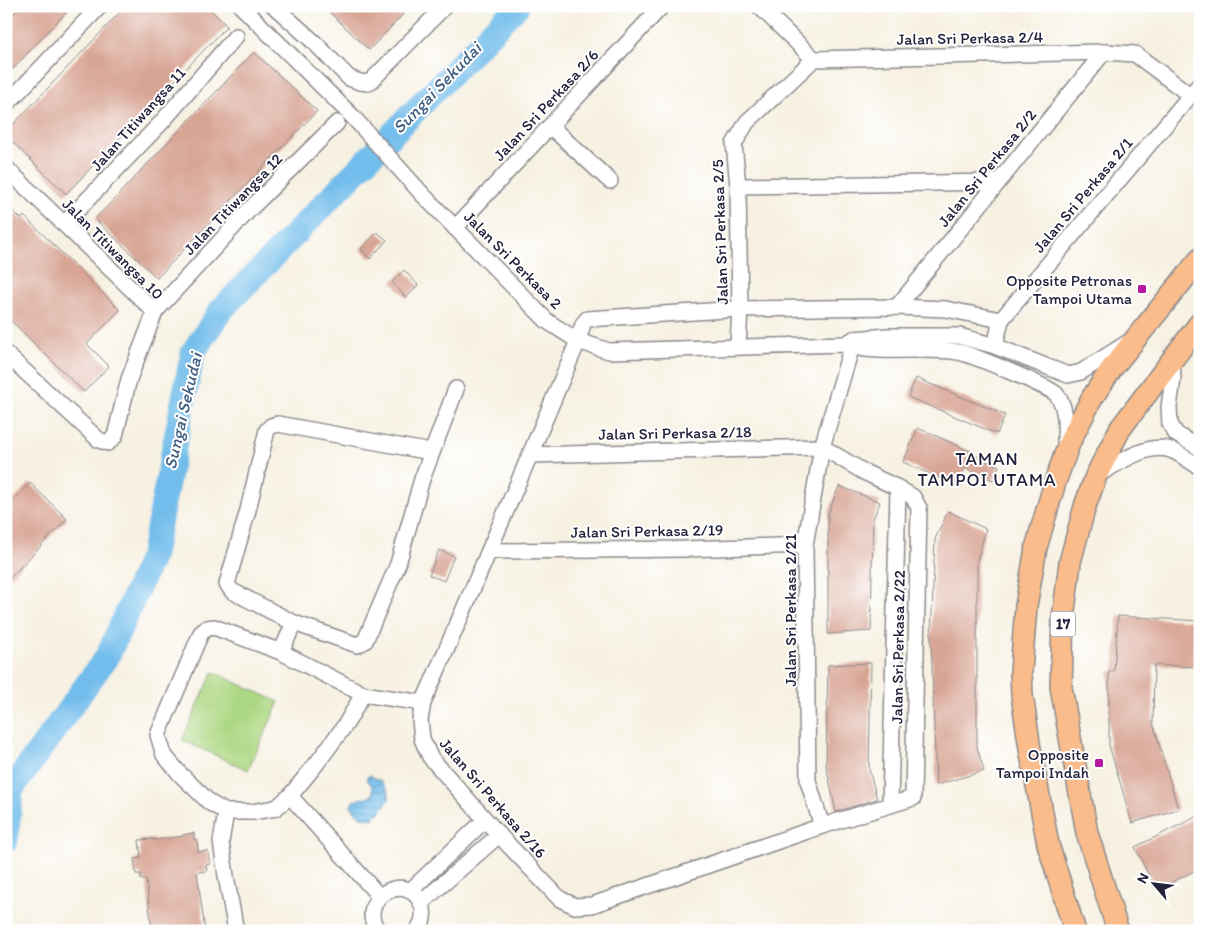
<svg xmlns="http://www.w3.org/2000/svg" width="1206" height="937" font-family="Itim,sans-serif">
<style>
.grass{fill:#add883;stroke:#687d5f}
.water{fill:url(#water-rules);stroke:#4a7093}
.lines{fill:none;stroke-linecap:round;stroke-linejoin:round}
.stream{stroke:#72bdeb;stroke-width:4.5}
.river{stroke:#72bdeb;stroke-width:25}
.building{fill:#d8a594}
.minor-casing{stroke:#8c8a8e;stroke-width:18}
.highway-casing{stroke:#8c8a8e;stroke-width:24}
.minor{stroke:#fff;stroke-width:15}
.highway{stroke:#f9bc8a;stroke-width:21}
.poi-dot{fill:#b5179e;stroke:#fff;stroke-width:2}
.labels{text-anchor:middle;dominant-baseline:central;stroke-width:4;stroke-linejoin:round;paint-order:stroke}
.shield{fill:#fff;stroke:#646476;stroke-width:1}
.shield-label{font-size:15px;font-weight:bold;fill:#22223b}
.street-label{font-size:16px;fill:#22223b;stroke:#fff}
.poi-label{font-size:16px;fill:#22223b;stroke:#fff;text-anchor:end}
.water-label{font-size:18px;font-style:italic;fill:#426081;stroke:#fff}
.neighbourhood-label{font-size:18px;letter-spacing:1px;fill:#22223b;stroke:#fff}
</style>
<defs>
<pattern id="water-rules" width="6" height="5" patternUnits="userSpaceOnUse" patternTransform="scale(1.25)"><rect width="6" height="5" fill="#72bdeb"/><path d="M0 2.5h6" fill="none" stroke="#62a2ca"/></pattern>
</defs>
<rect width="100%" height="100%" fill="#fff"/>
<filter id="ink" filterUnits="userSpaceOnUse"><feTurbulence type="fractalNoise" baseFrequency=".02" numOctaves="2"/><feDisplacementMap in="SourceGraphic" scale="10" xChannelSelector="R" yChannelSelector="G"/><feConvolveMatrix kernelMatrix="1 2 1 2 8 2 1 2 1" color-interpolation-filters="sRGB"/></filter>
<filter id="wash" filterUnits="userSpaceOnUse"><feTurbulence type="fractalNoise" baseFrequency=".0096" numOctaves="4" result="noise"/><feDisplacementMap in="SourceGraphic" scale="20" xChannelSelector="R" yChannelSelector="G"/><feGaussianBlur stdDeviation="1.12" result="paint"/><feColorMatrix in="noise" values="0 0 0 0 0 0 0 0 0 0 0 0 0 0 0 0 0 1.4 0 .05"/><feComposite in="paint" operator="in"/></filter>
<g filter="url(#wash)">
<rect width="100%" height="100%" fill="#f7f1e2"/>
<!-- grass -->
<path class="grass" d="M213,672l66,30 -31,68 -66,-30z"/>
<!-- water -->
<path class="water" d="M370,775l6,4 5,2c2,4 5,6 7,10 5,10 -6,14 -8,22l-6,2 -1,4 -8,-2 -4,1 -10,-12 1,-3 3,-4 2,2 4,-3 3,1 9,-4 -1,-9 -6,-8z"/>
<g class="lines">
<!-- stream -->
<path class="stream" d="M6,783l5,7"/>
<!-- river -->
<path class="river" d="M6,840l5,-50 97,-135 45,-101 40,-202 28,-42 296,-304"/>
</g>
<g id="blocks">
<!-- building -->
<g class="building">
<path d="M21,6h51l-66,70v-54z"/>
<path d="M126,6h81l20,20 -161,168 -60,-58v-4z"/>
<path d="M323,6h88l-42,44z"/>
<path d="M254,52l63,59 -160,167 -62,-59z"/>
<path d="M6,204l15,15 3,-3 96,94 -33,34 22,22 -25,26 -78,-76z"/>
<path d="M377,232l10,8 -17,19 -9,-10z"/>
<path d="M404,270l14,15 -12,13 -14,-16z"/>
<path d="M916,378l89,37 -8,19 -89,-37z"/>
<path d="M918,428l54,24 -1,2 28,12 -6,14 -28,-12 -8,18 -54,-24z"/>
<path d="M30,483l37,36 -61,63v-74z"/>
<path d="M839,486l41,16 -7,17 -2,112 -43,3v-120z"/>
<path d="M948,511l38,18 -9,32v186l7,24 -48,14 -5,-149 4,-97z"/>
<path d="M439,550l15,6 -10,25 -15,-6z"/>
<path d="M1118,616l82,5v46l-46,-2 -1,58 25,86 -46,14 -23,-78v-74h5z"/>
<path d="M871,663l-2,106 8,30 -41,13 -10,-47 2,-100z"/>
<path d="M1200,815v53l-44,22 -21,-43z"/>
<path d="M194,833v7h3l1,12 10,-1 2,13 -4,1 1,6 -10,1 8,59h-53l-6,-52 -5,1v-6h-5l-2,-15 7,-1 -2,-18 14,-1 1,1 30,-4 -1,-1z"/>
</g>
</g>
</g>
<g filter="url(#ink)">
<use href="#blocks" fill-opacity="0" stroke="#8c8a8e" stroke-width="1"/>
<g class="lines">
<!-- minor casing -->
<g class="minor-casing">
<g id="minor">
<path d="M241,6l112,111 70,78 124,126 31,20 31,10 235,-7c31,12 81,2 114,8 11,1 93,36 98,42 12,14 9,35 9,52"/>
<path d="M274,6l41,37 34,35 11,4 9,1 76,-77"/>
<path d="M759,6l55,53 290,-7 31,2 55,41"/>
<path d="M6,105l94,-99"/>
<path d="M551,127l59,54"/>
<path d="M6,168l149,144 -26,67 -14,57 -7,7 -9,-3 -93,-86"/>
<path d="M738,186l260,-4"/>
<path d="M64,224l97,-101 75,-87"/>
<path d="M455,228l207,-222"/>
<path d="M897,307l207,-255"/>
<path d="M155,312l95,-103 87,-86"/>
<path d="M847,343l7,-4 34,-3h71l36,10 73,29 13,-3 46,-29"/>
<path d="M738,346l2,-37 -2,-123 -4,-42 13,-22 67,-63"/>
<path d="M995,346l6,-26 199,-236"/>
<path d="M1172,358l1,21 -4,28 1,17 6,10 24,14"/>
<path d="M530,455l292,-8 42,25 34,16 15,9 6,11 -6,290 -91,28 -230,79 -17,1 -15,-7 -61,-64 -69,-78 -8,-18 -2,-19 3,-17c53,-120 104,-241 155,-362l5,-17 4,-5 153,-10 157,-2 49,2 55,11"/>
<path d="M1096,476c19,-11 54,-36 77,-25 9,4 18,11 27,16"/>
<path d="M490,551l195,-2 120,-4"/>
<path d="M294,623l63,22 8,-4 33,-77 24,-85 34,-90"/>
<path d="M214,627l67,25 82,42 -17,30 -29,39 -27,33 -14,12 -24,4h-26l-16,-9 -30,-29 -16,-19 -6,-20 43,-102 6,-5z"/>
<path d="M281,652l13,-29 -62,-32 -5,-7 21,-74 19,-80 4,-4 7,-2 153,28"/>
<path d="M363,694l60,9"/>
<path d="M290,796l89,100"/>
<path d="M890,805l8,-317"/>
<path d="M226,812l-5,30 5,34 10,55"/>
<path d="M822,826l-14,-45 -3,-236 17,-98 32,-108"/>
<path d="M410,891l75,-71"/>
<path d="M421,903l78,-68"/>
<path d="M378,931c-24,-33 31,-62 44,-26 3,9 1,18 -5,26"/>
</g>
</g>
<!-- highway casing -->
<g class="highway-casing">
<g id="highway">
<path d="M1075,931l-27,-87 -18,-95 -8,-54 -1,-23 5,-66 10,-58 19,-66 15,-41 22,-43 20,-30 88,-109"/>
<path d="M1118,931l-31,-98 -26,-146 2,-68 7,-57 15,-56 11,-30 24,-47 80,-106"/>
</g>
</g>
<!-- minor -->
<use href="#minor" class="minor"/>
<!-- highway -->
<use href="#highway" class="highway"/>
</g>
</g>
<!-- markers -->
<g class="poi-dot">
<rect x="1137" y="284" width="10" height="10" rx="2.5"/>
<rect x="1094" y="758" width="10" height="10" rx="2.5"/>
</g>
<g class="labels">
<!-- shield labels -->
<rect class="shield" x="1050.5" y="611.5" width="25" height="25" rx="4"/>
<g class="shield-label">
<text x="1063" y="624">17</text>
</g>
<!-- street labels -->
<g class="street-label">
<text transform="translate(970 38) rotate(-1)">Jalan Sri Perkasa 2/4</text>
<text transform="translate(546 105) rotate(-47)">Jalan Sri Perkasa 2/6</text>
<text transform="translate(138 119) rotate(-48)">Jalan Titiwangsa 11</text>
<text transform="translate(987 168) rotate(-51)">Jalan Sri Perkasa 2/2</text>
<text transform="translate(1083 195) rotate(-50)">Jalan Sri Perkasa 2/1</text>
<text transform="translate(233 204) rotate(-46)">Jalan Titiwangsa 12</text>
<text transform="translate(720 232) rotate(-92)">Jalan Sri Perkasa 2/5</text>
<text transform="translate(113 249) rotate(45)">Jalan Titiwangsa 10</text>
<text transform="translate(513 260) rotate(45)">Jalan Sri Perkasa 2</text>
<text transform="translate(675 433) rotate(-1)">Jalan Sri Perkasa 2/18</text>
<text transform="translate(647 531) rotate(-1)">Jalan Sri Perkasa 2/19</text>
<text transform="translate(790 610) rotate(-90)">Jalan Sri Perkasa 2/21</text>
<text transform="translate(898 647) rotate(-89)">Jalan Sri Perkasa 2/22</text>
<text transform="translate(493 798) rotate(49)">Jalan Sri Perkasa 2/16</text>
</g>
<!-- poi labels -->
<g class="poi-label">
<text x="1132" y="280">Opposite Petronas<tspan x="1132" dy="18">Tampoi Utama</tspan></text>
<text x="1089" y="754">Opposite<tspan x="1089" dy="18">Tampoi Indah</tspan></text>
</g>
<!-- water labels -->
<g class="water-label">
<text transform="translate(437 88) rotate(-46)">Sungai Sekudai</text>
<text transform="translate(183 411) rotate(-77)">Sungai Sekudai</text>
</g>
<!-- neighbourhood labels -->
<g class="neighbourhood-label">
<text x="987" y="459">TAMAN<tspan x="987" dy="21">TAMPOI UTAMA</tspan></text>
</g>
</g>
<!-- margin -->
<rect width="1206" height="937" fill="none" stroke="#fff" stroke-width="25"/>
<!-- north arrow -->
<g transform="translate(1154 884) rotate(298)" stroke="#ffffff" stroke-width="4" paint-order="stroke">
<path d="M0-4L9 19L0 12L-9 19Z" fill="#22223b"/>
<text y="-8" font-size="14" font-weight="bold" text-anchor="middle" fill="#22223b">N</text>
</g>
</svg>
